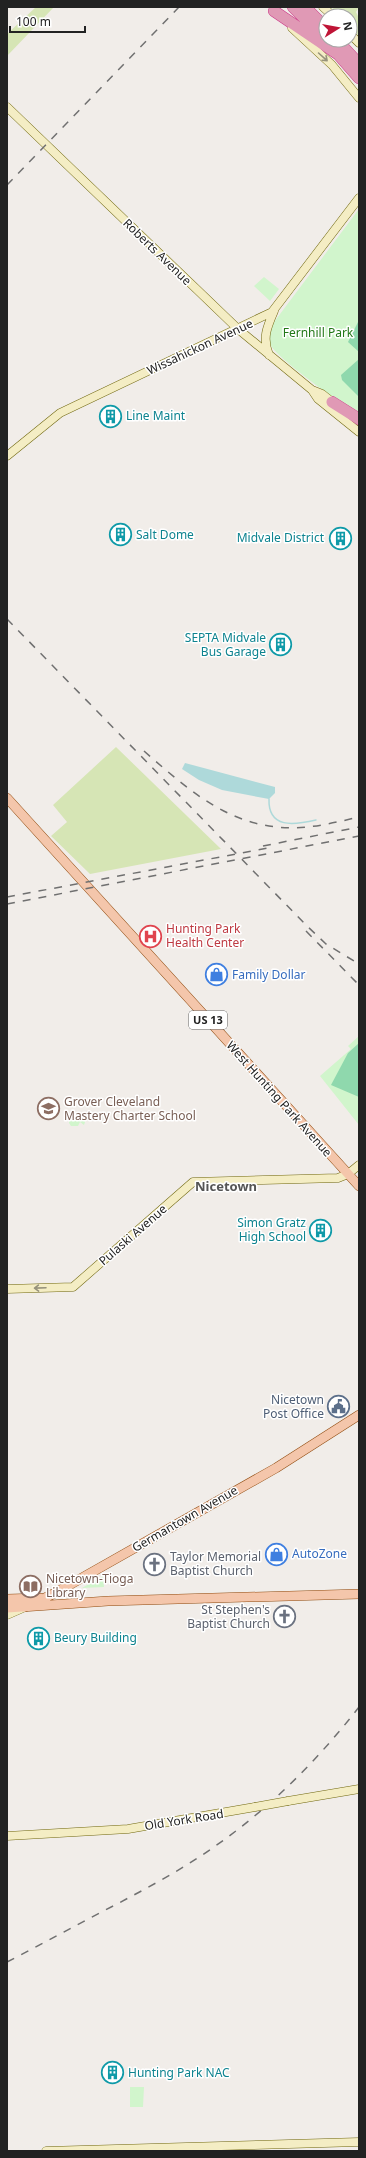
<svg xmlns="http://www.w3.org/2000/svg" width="366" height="2158" font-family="'Noto Sans',sans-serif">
<rect width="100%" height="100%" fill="#f1ede9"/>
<path fill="#d6e5b5" d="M36 7H54L7 56V34Z
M331 7H359L356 12 359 18V36L350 26V16H341Z
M116 747 221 849 90 874 51 836 67 822 53 805Z"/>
<path fill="#d1f5cc" d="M359 209V415C342 404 277 359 270 344 267 339 270 332 271 326Z
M264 277 279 289 270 301 254 286Z
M359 1036V1125L320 1076 351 1049 348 1046Z
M81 1115 86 1119 84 1125 80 1122 78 1126H71L69 1123V1117L76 1118Z
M103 1576 104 1587 82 1588Z
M130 2087H144L143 2107H130Z"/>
<path fill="#8fd8ad" d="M359 320V352L348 342Z
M359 359V397L342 380 341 375Z
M359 1043V1097L331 1085 348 1053Z"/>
<path fill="#aed9da" d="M185 763 275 787V793L269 799 222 790 199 780 182 769Z"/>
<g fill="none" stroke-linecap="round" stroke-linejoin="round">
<path stroke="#aed9da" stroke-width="1.5" d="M269 799C268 829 294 825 316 820"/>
<defs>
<path id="secondary" d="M323 7 333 16
M292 28 332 65 359 98
M350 34 359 43
M7 107 238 329 312 390 322 394 336 405
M269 355C262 338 267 327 274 311
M312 390 318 399 359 432
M7 456 60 413 272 312 359 198
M7 1289 73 1287 193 1182 338 1178 348 1174 359 1165
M7 1615 23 1608
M288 1801 359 1789
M7 1836 128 1829 255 1807
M46 2151 359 2142"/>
<path id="primary" d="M7 798 359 1186
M7 1599 40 1598
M26 1607 57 1592 276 1468 359 1415
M7 1608 108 1601 359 1594"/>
<path id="highway" d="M293 7 324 38
M305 7 326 28
M274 11 342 57
M337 40 359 64
M337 53 359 78
M332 402 359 419"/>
</defs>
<use href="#secondary" stroke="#716810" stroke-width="9"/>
<use href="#primary" stroke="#904b0f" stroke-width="10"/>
<use href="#highway" stroke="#cb3a89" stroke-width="12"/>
<use href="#secondary" stroke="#f4edc4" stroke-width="8"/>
<use href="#primary" stroke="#f4c6ab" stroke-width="9"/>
<use href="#highway" stroke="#e099b5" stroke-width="11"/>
<path stroke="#707070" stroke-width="1.5" stroke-dasharray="8 8" stroke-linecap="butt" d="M7 185 179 7
M7 619 307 926 326 944 359 964
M144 751C193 794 237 834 308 827 325 825 342 821 359 817
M263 846 359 827
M7 897 268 848
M7 904 359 836
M306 931 359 985
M7 1962C44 1943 80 1923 117 1904 149 1887 181 1870 211 1849 268 1810 317 1761 359 1707"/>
<defs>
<path id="secondary-bridge" d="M255 1807 288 1801"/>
</defs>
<use href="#secondary-bridge" stroke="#716810" stroke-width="9" stroke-linecap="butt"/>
<use href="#secondary-bridge" stroke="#f4edc4" stroke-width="8"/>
</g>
<defs><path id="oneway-shaft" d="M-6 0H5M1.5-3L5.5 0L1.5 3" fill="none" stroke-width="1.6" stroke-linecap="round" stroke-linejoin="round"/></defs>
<g stroke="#96927b">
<use href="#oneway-shaft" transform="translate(323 57) rotate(42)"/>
<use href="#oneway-shaft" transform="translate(40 1288) rotate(178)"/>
</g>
<defs>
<symbol id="building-ring" viewBox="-11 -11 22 22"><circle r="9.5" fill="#fff" stroke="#0f9aa8" stroke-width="1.5"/><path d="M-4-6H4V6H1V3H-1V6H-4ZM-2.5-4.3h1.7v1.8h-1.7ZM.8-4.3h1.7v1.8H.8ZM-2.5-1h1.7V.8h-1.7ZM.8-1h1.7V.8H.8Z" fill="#0f9aa8"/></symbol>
<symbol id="hospital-ring" viewBox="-11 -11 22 22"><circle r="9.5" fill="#fff" stroke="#e0444e" stroke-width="1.5"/><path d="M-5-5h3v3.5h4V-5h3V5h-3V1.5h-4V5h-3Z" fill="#e0444e"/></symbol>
<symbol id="shop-ring" viewBox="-11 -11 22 22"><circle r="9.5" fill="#fff" stroke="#3f7fe0" stroke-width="1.5"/><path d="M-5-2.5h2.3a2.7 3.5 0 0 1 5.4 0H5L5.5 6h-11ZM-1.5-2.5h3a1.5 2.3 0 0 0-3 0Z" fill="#3f7fe0"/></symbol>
<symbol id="school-ring" viewBox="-11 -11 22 22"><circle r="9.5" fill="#fff" stroke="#8d6e63" stroke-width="1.5"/><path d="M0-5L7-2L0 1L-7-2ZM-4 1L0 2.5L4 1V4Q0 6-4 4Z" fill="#8d6e63"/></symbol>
<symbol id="civic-ring" viewBox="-11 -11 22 22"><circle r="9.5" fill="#fff" stroke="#5c6f8a" stroke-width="1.5"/><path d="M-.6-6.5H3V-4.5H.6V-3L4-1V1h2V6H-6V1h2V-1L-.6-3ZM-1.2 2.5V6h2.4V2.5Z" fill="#5c6f8a"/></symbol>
<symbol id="church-ring" viewBox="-11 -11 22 22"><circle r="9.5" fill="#fff" stroke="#6b7280" stroke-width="1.5"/><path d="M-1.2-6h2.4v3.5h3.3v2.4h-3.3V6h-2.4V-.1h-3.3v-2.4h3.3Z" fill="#6b7280"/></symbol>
<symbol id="library-ring" viewBox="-11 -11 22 22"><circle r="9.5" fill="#fff" stroke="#8d6e63" stroke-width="1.5"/><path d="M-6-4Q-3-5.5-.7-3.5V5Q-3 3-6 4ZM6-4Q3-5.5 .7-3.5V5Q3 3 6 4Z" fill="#8d6e63"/></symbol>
</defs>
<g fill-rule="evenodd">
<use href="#building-ring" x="98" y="404" width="25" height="25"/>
<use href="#building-ring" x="108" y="522" width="25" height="25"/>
<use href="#building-ring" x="328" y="526" width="25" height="25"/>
<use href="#building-ring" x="268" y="632" width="25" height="25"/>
<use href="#hospital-ring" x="138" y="924" width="25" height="25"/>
<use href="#shop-ring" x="204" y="962" width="25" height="25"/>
<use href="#school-ring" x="36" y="1096" width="25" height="25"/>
<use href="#building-ring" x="308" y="1218" width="25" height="25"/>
<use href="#civic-ring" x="326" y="1394" width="25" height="25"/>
<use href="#shop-ring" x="264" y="1542" width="25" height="25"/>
<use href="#church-ring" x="142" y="1552" width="25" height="25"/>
<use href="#library-ring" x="18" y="1574" width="25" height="25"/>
<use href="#church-ring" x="272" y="1604" width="25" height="25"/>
<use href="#building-ring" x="26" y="1626" width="25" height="25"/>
<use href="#building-ring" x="100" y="2060" width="25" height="25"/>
</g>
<g text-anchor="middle" stroke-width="3" stroke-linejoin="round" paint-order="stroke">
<rect fill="#fff" stroke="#646464" stroke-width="1" x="189" y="1011" width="38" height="18" rx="3"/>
<g font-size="11" font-weight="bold" fill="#222">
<text x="208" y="1024">US 13</text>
</g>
<g font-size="12" fill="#222" stroke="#fff">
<text transform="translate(157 252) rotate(44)" y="4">Roberts Avenue</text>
<text transform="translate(200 347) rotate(-25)" y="4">Wissahickon Avenue</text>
<text transform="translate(279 1099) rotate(48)" y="4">West Hunting Park Avenue</text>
<text transform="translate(133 1235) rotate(-41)" y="4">Pulaski Avenue</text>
<text transform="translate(185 1519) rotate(-30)" y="4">Germantown Avenue</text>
<text transform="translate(184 1820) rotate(-9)" y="4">Old York Road</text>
</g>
<g font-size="12" fill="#227817" stroke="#fff">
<text x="318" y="337">Fernhill Park</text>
</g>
<g font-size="12" fill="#0d838f" stroke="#fff" text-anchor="start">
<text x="126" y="420">Line Maint</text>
<text x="136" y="539">Salt Dome</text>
<text x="324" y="542" text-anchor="end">Midvale District</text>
<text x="266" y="642" text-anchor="end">SEPTA Midvale<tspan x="266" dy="14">Bus Garage</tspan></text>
<text x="306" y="1227" text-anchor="end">Simon Gratz<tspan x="306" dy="14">High School</tspan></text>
<text x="54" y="1642">Beury Building</text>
<text x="128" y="2077">Hunting Park NAC</text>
</g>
<g font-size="12" fill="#be3a42" stroke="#fff" text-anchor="start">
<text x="166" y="933">Hunting Park<tspan x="166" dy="14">Health Center</tspan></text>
</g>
<g font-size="12" fill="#366cbe" stroke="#fff" text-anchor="start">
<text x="232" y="979">Family Dollar</text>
<text x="292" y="1558">AutoZone</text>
</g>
<g font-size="12" fill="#785e54" stroke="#fff" text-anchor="start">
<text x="64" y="1106">Grover Cleveland<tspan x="64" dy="14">Mastery Charter School</tspan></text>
<text x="46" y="1583">Nicetown-Tioga<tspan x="46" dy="14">Library</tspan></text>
</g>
<g font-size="12" fill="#4e5e75" stroke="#fff" text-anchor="end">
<text x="324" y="1404">Nicetown<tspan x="324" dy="14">Post Office</tspan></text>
</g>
<g font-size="12" fill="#5b616d" stroke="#fff" text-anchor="start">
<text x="170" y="1561">Taylor Memorial<tspan x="170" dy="14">Baptist Church</tspan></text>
<text x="270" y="1614" text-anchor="end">St Stephen's<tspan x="270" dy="14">Baptist Church</tspan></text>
</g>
<g font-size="13" font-weight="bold" fill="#555" stroke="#fff">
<text x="226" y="1191">Nicetown</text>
</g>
</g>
<rect width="366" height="2158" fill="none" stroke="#222222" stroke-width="16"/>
<g transform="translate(338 28) rotate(79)"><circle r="19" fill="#ffffff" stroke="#a7a7a7"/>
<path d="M0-3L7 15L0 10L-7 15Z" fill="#bf1436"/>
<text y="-6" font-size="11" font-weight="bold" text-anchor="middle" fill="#222222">N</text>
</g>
<path d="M10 26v6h75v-6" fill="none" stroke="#222222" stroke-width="2"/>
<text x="16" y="26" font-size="12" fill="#222222" stroke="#ffffff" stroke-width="3" paint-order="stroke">100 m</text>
</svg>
